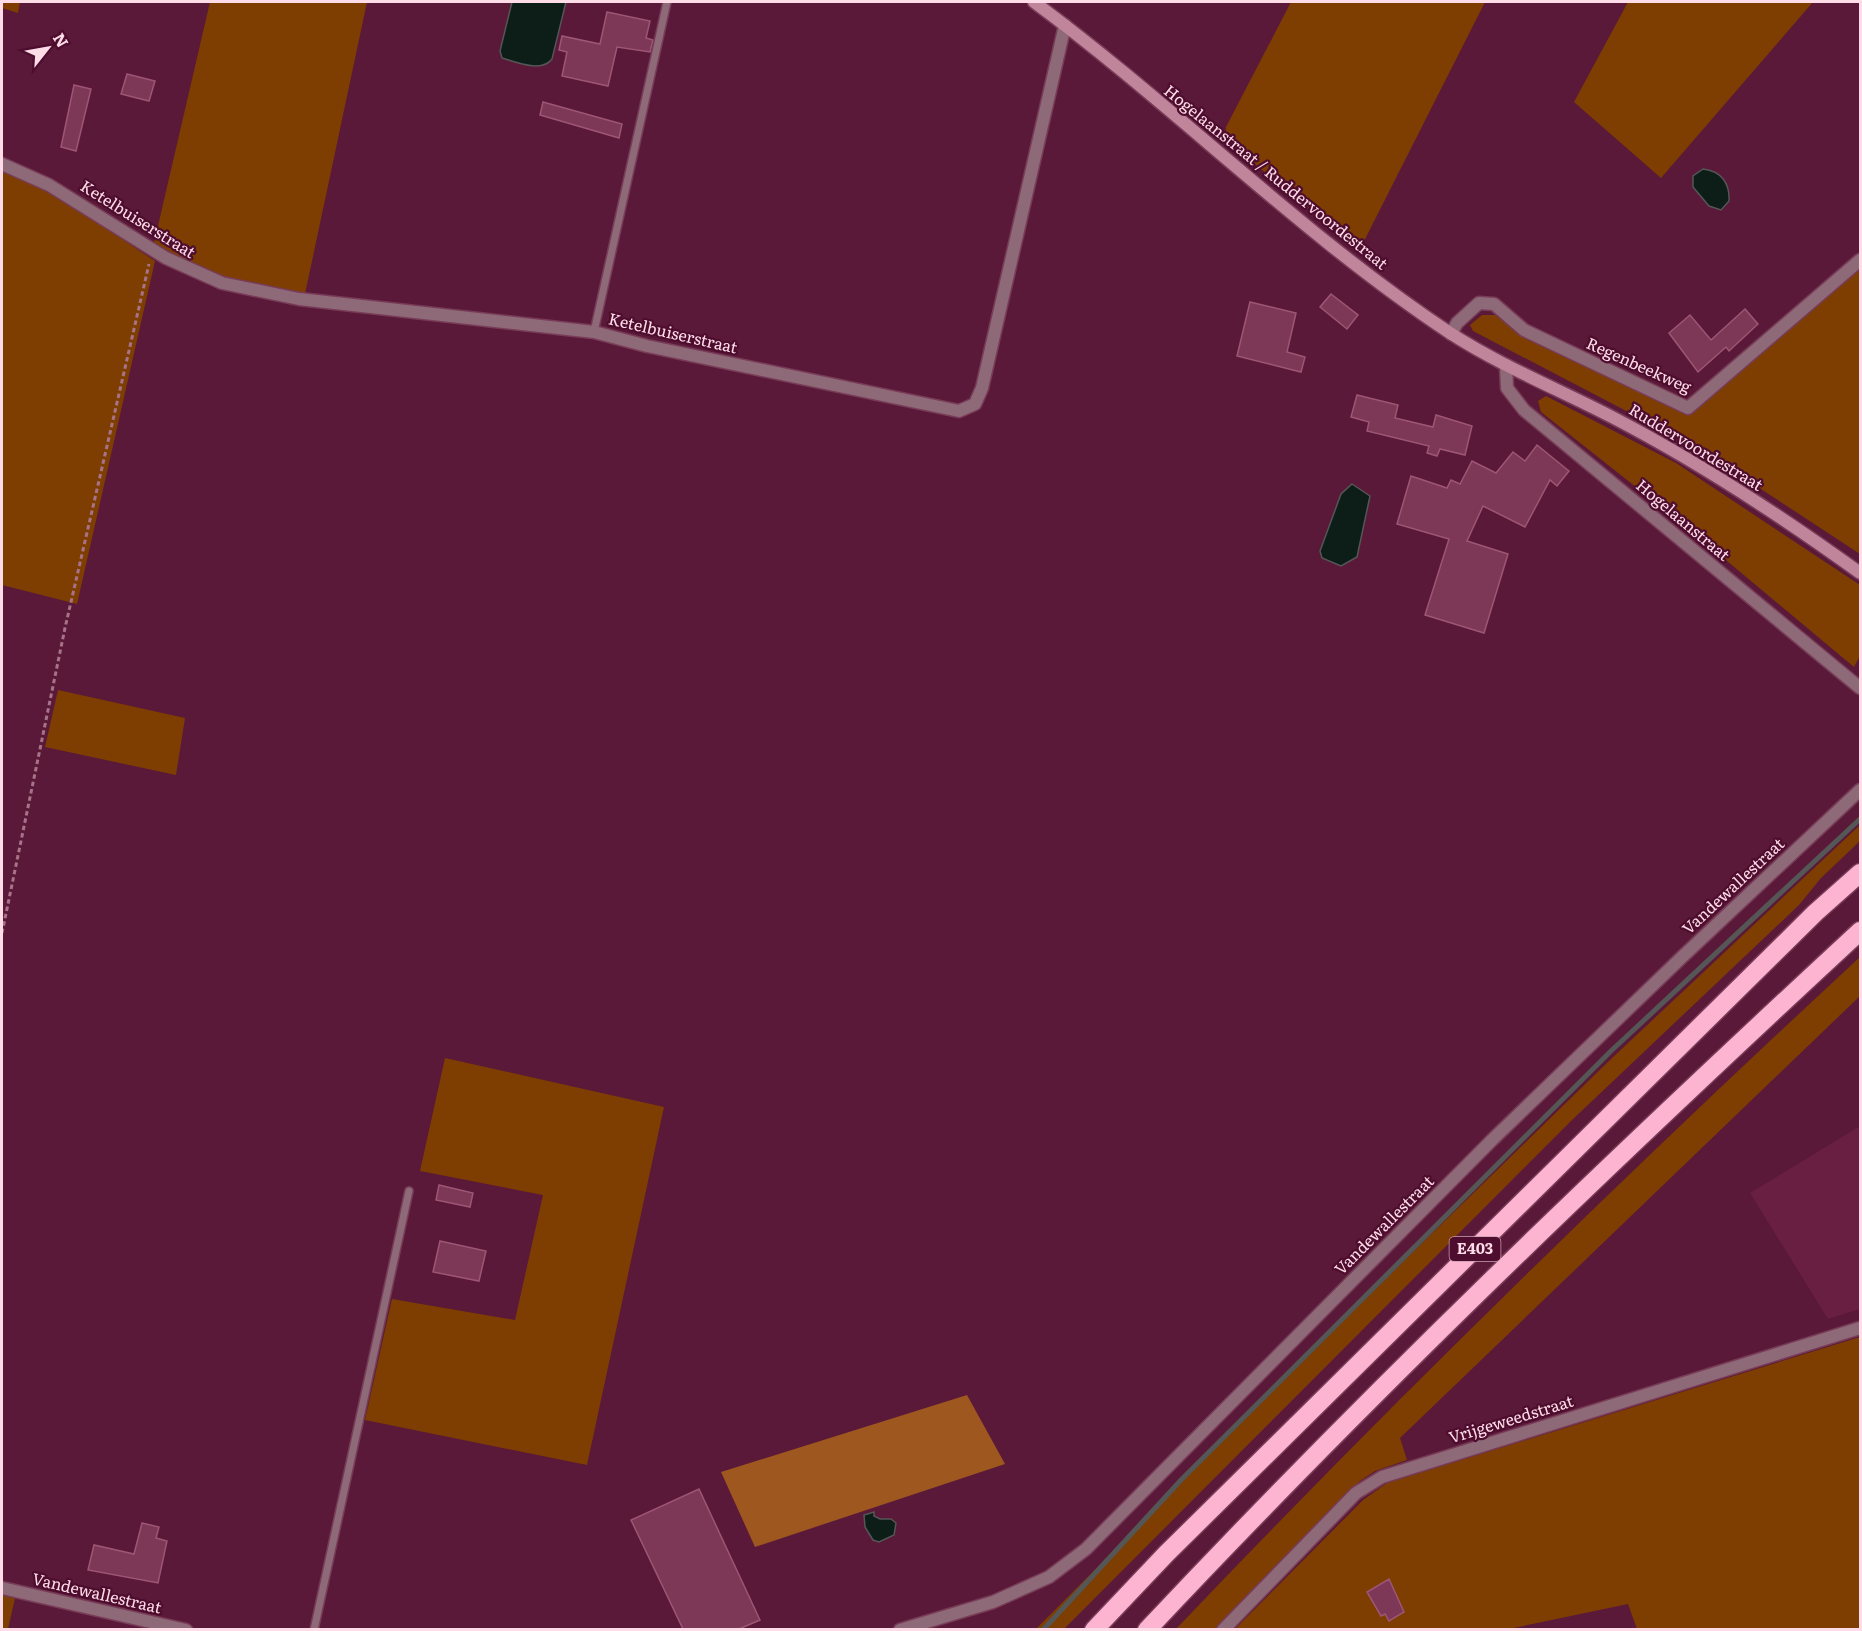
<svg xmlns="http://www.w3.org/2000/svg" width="1862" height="1631" font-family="Literata,serif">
<rect width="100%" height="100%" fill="#5a1938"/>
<path fill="#681f42" d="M1860 1126V1309L1828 1319 1750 1193Z"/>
<path fill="#7e3e01" d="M2 2H20L18 13 2 8Z
M210 2H367L305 294 215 277 184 263 154 243Z
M1291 2H1485L1360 249 1236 149 1226 137V127Z
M1628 2H1813L1661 178 1574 102Z
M2 170C57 191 106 229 155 261L77 604 2 585Z
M1860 269V554L1703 451 1473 331 1470 325 1482 315H1495L1513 328 1693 413Z
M1546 396 1676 463 1860 585V656L1854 667 1684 525 1541 412 1538 401Z
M58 690 185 718 176 775 45 747Z
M1860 825V841L1821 878 1799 905 1571 1121 1064 1629H1036L1339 1324 1610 1060Z
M1860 957V996L1400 1438 1407 1460 1375 1471 1360 1481 1216 1629 1175 1630C1396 1398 1626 1174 1860 957Z
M445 1058 664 1107 587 1465 365 1420 392 1299 515 1320 543 1195 420 1171Z
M1860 1337V1629H1637L1628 1604 1509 1629 1234 1630 1363 1500 1387 1483Z
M2 1595 15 1598 8 1629H2Z"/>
<path fill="#9d571f" d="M967 1395 1005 1464 755 1547 721 1472Z"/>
<path fill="#0d1d18" stroke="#555656" stroke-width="1.5" d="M512 2H566L552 59C542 73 516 62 502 58L500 51Z
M1703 169C1721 171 1730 183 1729 201L1721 210 1709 206 1693 187V176Z
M1352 484 1370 496 1357 557 1341 566 1322 558 1320 551 1341 494Z
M874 1512V1516L880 1519H891L896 1523 894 1535 879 1542 873 1540 865 1527 864 1515Z"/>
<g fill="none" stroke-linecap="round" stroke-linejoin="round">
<path stroke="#555656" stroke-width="5" d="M1043 1630 1181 1480 1611 1051 1860 819"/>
</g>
<path fill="#7c3856" stroke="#9e5674" stroke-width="1.5" d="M607 12 650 21 646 38 653 40 650 52 617 47 608 86 562 76 567 52 559 50 562 36 600 44Z
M127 74 155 81 149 101 121 94Z
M74 85 91 89 76 151 61 147Z
M543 102 622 124 619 138 540 115Z
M1331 294 1358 315 1347 329 1320 307Z
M1250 302 1296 313 1287 352 1305 357 1301 372 1237 356Z
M1745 309 1758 324 1729 351 1726 347 1698 372 1669 333 1690 315 1711 340Z
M1357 395 1398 405 1395 418 1433 427 1436 415 1472 426 1465 455 1440 449 1437 456 1427 453 1429 446 1367 431 1369 422 1351 417Z
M1537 445 1569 471 1557 486 1550 480 1525 527 1483 506 1467 541 1508 554 1484 633 1425 615 1449 539 1397 524 1411 476 1447 488 1451 480 1460 484 1472 461 1496 473 1513 452 1525 461Z
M439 1185 473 1193 470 1207 436 1200Z
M440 1241 486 1251 479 1281 433 1272Z
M699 1489 760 1620 739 1629H683L631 1520Z
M142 1523 159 1527 156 1538 167 1541 158 1583 88 1570 94 1545 134 1554Z
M1389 1579 1404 1612 1389 1621 1385 1614 1381 1616 1367 1592Z"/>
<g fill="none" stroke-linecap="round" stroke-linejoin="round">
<defs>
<path id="lane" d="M594 332 667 2
M314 1630 409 1191"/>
<path id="street" d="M2 164 49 185 166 258 222 283 299 299 594 332 647 346 959 411 975 404 982 388 1065 25
M1451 334 1457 323 1479 303 1494 304 1524 330 1688 408 1860 260
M1506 365 1507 388 1524 410 1860 688
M2 1588 186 1630
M900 1630 993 1602 1049 1577 1086 1549 1492 1140 1681 958 1860 790
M1223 1630 1356 1493 1382 1477 1860 1328"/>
<path id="secondary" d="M1034 2C1176 107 1302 235 1450 333 1501 366 1558 389 1612 417 1699 462 1781 516 1860 573"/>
<path id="highway" d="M1094 1630 1166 1554 1815 913 1860 873
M1147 1630C1375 1387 1616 1157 1860 931"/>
</defs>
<use href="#lane" stroke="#783c58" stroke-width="10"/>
<use href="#street" stroke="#783c58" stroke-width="15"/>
<use href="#secondary" stroke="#783c58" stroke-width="15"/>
<use href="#highway" stroke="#783c58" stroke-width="21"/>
<path stroke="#a67389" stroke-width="3" stroke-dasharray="4.5 3" stroke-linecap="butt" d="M2 933 65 628 149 264"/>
<use href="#lane" stroke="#8e6977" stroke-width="7"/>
<use href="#street" stroke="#8e6977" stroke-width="12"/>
<use href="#secondary" stroke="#c0859b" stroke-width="12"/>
<use href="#highway" stroke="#fdb4d0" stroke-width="18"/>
</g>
<g text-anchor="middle" stroke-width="4.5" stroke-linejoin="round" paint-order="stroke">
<rect fill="#4e0d2e" stroke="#c99eb0" stroke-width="1.5" x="1449.5" y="1237" width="51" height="24" rx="4.5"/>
<g font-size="15" font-weight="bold" fill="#fedce8">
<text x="1475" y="1254">E403</text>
</g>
<g font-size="16" fill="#fedce8" stroke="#4e0d2e">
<text transform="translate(1276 177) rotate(39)" y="6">Hogelaanstraat / Ruddervoordestraat</text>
<text transform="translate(138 219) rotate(32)" y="6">Ketelbuiserstraat</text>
<text transform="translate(673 333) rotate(13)" y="6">Ketelbuiserstraat</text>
<text transform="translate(1639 365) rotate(24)" y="6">Regenbeekweg</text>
<text transform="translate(1696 447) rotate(31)" y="6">Ruddervoordestraat</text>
<text transform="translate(1683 520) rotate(40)" y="6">Hogelaanstraat</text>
<text transform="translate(1733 886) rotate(-43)" y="6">Vandewallestraat</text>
<text transform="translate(1384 1225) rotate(-45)" y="6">Vandewallestraat</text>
<text transform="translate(1511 1419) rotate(-17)" y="6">Vrijgeweedstraat</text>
<text transform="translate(97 1593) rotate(13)" y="6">Vandewallestraat</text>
</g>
</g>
<rect width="1862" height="1631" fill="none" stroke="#fedce8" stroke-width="6"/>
<g transform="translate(48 48) rotate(59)" stroke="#4e0d2e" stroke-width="4.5" paint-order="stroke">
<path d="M0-4.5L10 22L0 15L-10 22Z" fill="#fedce8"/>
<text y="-9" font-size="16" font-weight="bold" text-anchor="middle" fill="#fedce8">N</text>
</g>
</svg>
